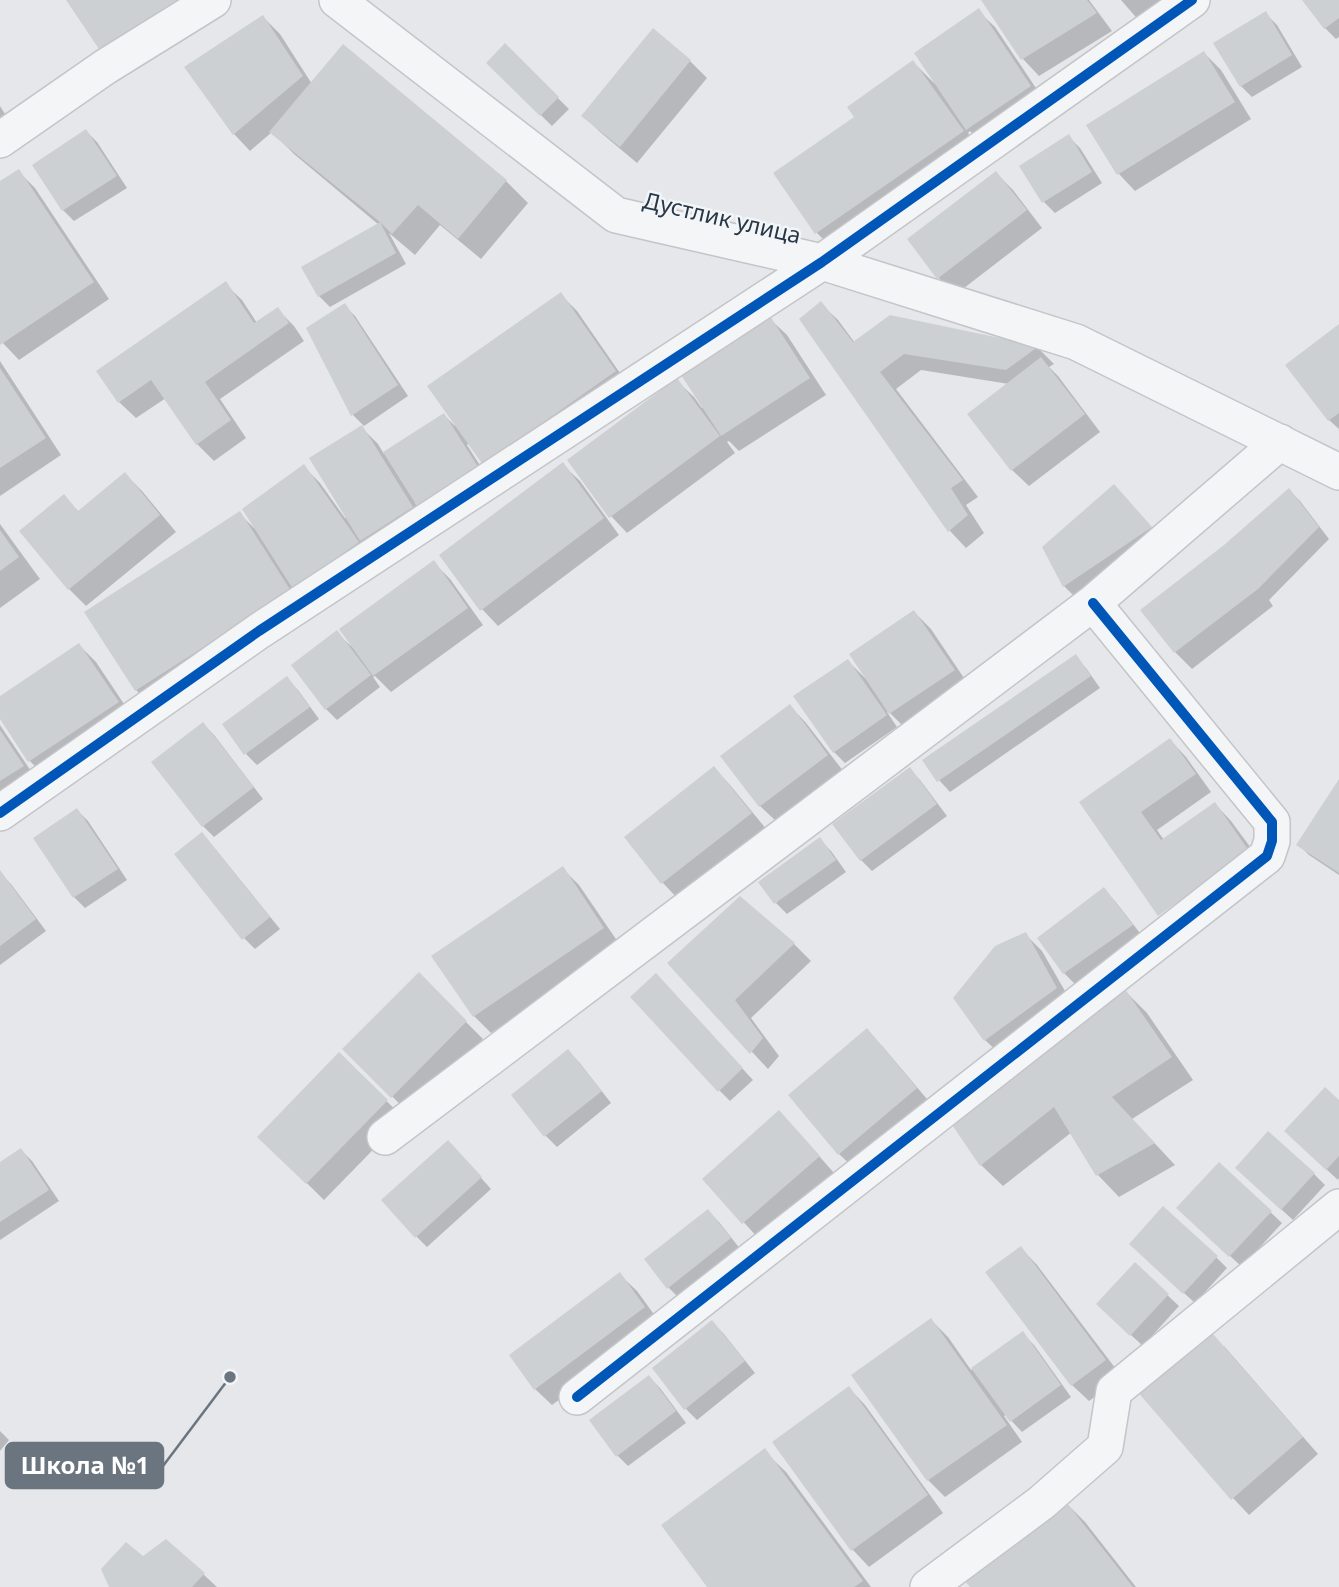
<svg xmlns="http://www.w3.org/2000/svg" width="1339" height="1587" font-family="'Noto Sans',sans-serif">
<rect width="100%" height="100%" fill="#e5e7ea"/>
<path fill="#0003" d="M983 0H1089L1112 31 1039 76 1023 59Z
M1121 0H1176L1141 23Z
M1304 0H1339V37L1336 39 1325 28Z
M978 11 995 27 1046 103 984 145 970 131 968 133 979 148 833 249 817 233 857 117 913 62 934 83 935 82Z
M1266 14 1277 25 1302 67 1252 97 1241 86Z
M263 17 280 34 312 84 343 46 506 181 528 203 481 259 440 225 415 255 389 233 406 264 330 307 319 296 379 225 294 154 272 132 250 151 234 134Z
M653 31 690 61 707 78 637 163 600 132 584 116Z
M505 46 569 109 552 126 488 63Z
M1204 53 1221 70 1251 119 1135 191 1119 174 1089 125Z
M0 106 20 138 0 151Z
M86 131 97 142 127 188 74 221 63 210 34 165Z
M1069 137 1080 148 1102 183 1055 213 1044 202 1021 167Z
M18 171 35 188 109 299 19 360 0 340V184Z
M996 173 1013 190 1042 228 955 295 939 278 910 240Z
M225 284 242 300 257 323 277 309 294 326 304 341 220 399 246 438 214 461 197 444 166 398 136 418 119 402Z
M561 295 577 311 631 389 501 480 469 443 467 445 488 478 430 516 416 502 415 503 429 525 158 712 136 690 87 613 240 514 254 528 303 466 320 483 345 518 347 516 362 428 378 444 384 454 444 415 455 426Z
M821 304 838 320 855 343 1038 348 1054 364 1049 367 1058 376 1100 432 1029 486 1012 470 1009 384 921 370 896 389 978 497 966 505 984 533 966 548 950 531 801 319Z
M344 305 355 316 408 396 364 426 353 415 308 329Z
M770 319 787 335 826 395 739 451 729 441 727 442 735 453 627 533 611 516 677 381 694 397 702 408Z
M1339 326V429L1329 420Z
M0 361 61 455 0 496Z
M563 465 580 481 619 535 498 626 482 609Z
M125 474 142 491 176 532 86 606 69 589 22 531 64 496 79 512Z
M1289 490 1300 501 1329 539 1269 600 1273 606 1192 669 1175 652 1226 546Z
M1125 497 1161 539 1075 597 1064 586Z
M0 524 40 579 0 608Z
M434 563 450 579 483 625 391 692 375 676 373 677 380 687 337 720 326 709 337 633 351 646Z
M914 612 931 629 970 687 907 730 888 711 887 712 897 727 845 763 834 752 848 661 865 678Z
M79 645 96 662 134 719 46 778 30 761 0 716V698Z
M1075 657 1086 668 1100 688 950 792 939 780Z
M287 679 298 690 319 719 257 765 246 754Z
M790 706 806 723 844 772 777 822 760 806Z
M203 724 214 735 263 799 214 837 203 826Z
M0 725 39 783 0 809Z
M1170 740 1186 757 1211 792 1157 830 1164 840 1215 804 1231 821 1251 848 1160 913V915L1081 803Z
M714 768 730 785 767 830 679 900 663 883 626 837Z
M909 769 920 780 947 816 872 871 861 860 835 825Z
M1339 782V875L1309 855 1298 844Z
M77 810 88 821 127 880 85 908 74 897Z
M820 840 831 851 846 872 787 914 776 903Z
M212 845 280 929 255 949 244 938Z
M563 869 579 885 620 945 491 1033 474 1016Z
M0 873 11 884 46 931 0 965Z
M1104 890 1115 901 1143 937 1075 984 1064 973Z
M740 898 794 944 811 961 751 1018 779 1056 768 1069 669 963Z
M1025 934 1042 951 1073 1005 1002 1056 985 1040Z
M419 975 483 1039 409 1113 344 1049Z
M667 987 753 1080 730 1101 719 1090Z
M1125 991 1147 1013 1193 1080 1132 1119 1175 1165 1119 1197 1098 1175 1072 1132 1003 1186 981 1165Z
M867 1031 883 1047 932 1105 856 1170 839 1154Z
M568 1052 579 1062 611 1103 557 1147 546 1136 514 1095Z
M339 1055 404 1118 324 1200 260 1137Z
M1339 1103V1178L1338 1180 1297 1142Z
M795 1129 835 1174 760 1240 704 1179Z
M21 1150 32 1161 59 1201 0 1240V1164Z
M459 1153 491 1189 427 1247 416 1236Z
M1219 1164 1282 1223 1242 1267 1190 1219Z
M1314 1174 1325 1185 1293 1220 1248 1179Z
M708 1211 719 1222 741 1250 679 1298 668 1287Z
M1021 1248 1037 1265 1122 1377 1089 1401 1072 1385Z
M1142 1255 1216 1257 1227 1268 1195 1303Z
M1135 1265 1179 1306 1143 1346 1109 1315Z
M620 1275 637 1291 661 1324 552 1405 535 1389Z
M931 1320 948 1337 971 1370 1023 1334 1034 1345 1071 1397 1022 1432 1006 1415 1004 1416 1022 1442 945 1497 928 1480Z
M712 1322 723 1333 755 1373 697 1420 686 1409 654 1369Z
M1224 1346 1318 1454 1249 1515 1233 1498Z
M649 1377 660 1388 686 1423 628 1466 617 1455Z
M849 1388 865 1405 943 1513 869 1567 853 1550 775 1442Z
M0 1431 9 1440 0 1451Z
M764 1451 786 1472 871 1587H709Z
M1063 1500 1085 1522 1136 1587H972Z
M143 1558 203 1574 217 1587H111Z"/>
<path fill="#cdd0d3" d="M66 0H184L103 55Z
M981 0H1087L1097 13 1021 60Z
M1302 0H1339V18L1324 29Z
M979 8 1031 86 966 130 914 53Z
M1266 11 1292 55 1240 87 1213 43Z
M263 15 303 76 233 135 184 67Z
M653 28 691 60 620 147 581 116Z
M505 43 559 97 540 116 486 63Z
M343 44 507 180 458 239 418 205 392 234 380 222 396 253 318 297 301 267 380 222 269 132Z
M1204 51 1235 102 1117 175 1086 125Z
M913 60 964 131 815 234 773 173 854 117 847 107Z
M86 129 117 176 62 211 32 165Z
M1069 134 1092 172 1042 203 1019 166Z
M19 169 94 282 0 345V181Z
M996 171 1027 210 937 279 907 239Z
M226 281 254 323 278 307 289 323 205 382 231 420 196 445 151 380 118 403 96 371Z
M561 292 616 371 483 465 427 386Z
M821 301 853 342 890 315 1039 346 1006 370 904 354 880 372 963 480 951 488 968 515 948 532 799 319Z
M345 303 398 385 351 416 306 328Z
M770 316 810 378 721 436 681 375Z
M1339 324V413L1328 421 1285 365Z
M1041 357 1085 414 1011 471 967 414Z
M0 368 46 438 0 468Z
M677 378 720 436 609 518 567 460Z
M444 413 478 467 417 506 383 452Z
M362 425 413 507 360 541 309 458Z
M563 462 604 518 480 611 439 555Z
M304 464 359 542 293 589 242 509Z
M125 472 160 515 68 590 19 531 64 494 78 511Z
M1114 484 1152 527 1063 587 1042 547Z
M1289 488 1319 527 1258 589 1174 653 1140 610 1224 545Z
M240 511 291 591 135 691 84 612Z
M0 530 19 557 0 571Z
M434 560 468 608 373 676 339 629Z
M914 610 955 670 889 714 849 654Z
M337 630 371 675 325 710 291 665Z
M79 643 119 702 28 762 0 719V696Z
M1076 654 1091 676 937 782 922 760Z
M848 659 887 715 833 753 793 696Z
M287 676 310 707 244 755 222 724Z
M790 704 828 755 759 807 720 756Z
M203 722 254 787 202 827 151 762Z
M0 730 24 766 0 781Z
M1170 738 1196 774 1141 812 1161 840 1215 802 1249 851 1158 916 1079 802Z
M714 766 752 813 661 884 624 837Z
M910 767 937 804 860 861 832 824Z
M1339 779V873L1296 845Z
M77 808 118 869 73 898 33 838Z
M202 832 270 917 242 940 174 854Z
M820 837 836 860 774 904 758 882Z
M563 866 604 928 473 1017 431 956Z
M0 870 36 919 0 946Z
M1104 887 1133 925 1063 974 1037 938Z
M740 896 795 943 735 1000 763 1038 750 1054 667 963Z
M1026 932 1057 988 984 1041 953 998 995 946Z
M419 972 467 1021 391 1098 342 1049Z
M656 973 743 1068 718 1092 630 997Z
M1125 989 1172 1057 1112 1097 1155 1143 1096 1176 1054 1107 980 1166 944 1113Z
M867 1028 917 1088 838 1155 788 1095Z
M568 1049 602 1091 544 1137 511 1095Z
M339 1052 388 1100 306 1184 257 1137Z
M1325 1087 1339 1100V1156L1326 1170 1284 1131Z
M779 1110 820 1156 742 1224 702 1179Z
M1268 1131 1315 1173 1281 1210 1235 1168Z
M448 1140 482 1177 415 1238 381 1200Z
M21 1148 49 1190 0 1222V1162Z
M1219 1162 1272 1211 1229 1257 1176 1208Z
M1163 1206 1218 1256 1183 1294 1129 1244Z
M708 1209 731 1238 667 1289 644 1259Z
M1021 1246 1106 1360 1071 1386 985 1272Z
M1135 1262 1169 1294 1130 1336 1096 1304Z
M620 1272 645 1307 534 1390 509 1355Z
M931 1318 1007 1425 927 1481 851 1375Z
M712 1320 745 1361 684 1410 652 1368Z
M1207 1327 1303 1437 1231 1500 1136 1390Z
M1023 1331 1061 1385 1010 1422 971 1368Z
M649 1375 676 1411 616 1457 589 1420Z
M849 1386 928 1495 851 1551 772 1442Z
M765 1448 863 1581 854 1587H707L661 1525Z
M1063 1498 1133 1587H970L962 1578Z
M166 1539 205 1573 192 1587H109L101 1569 126 1542 143 1556Z"/>
<g fill="none" stroke-linecap="round" stroke-linejoin="round">
<defs>
<path id="minor" d="M337 0 616 215 822 262 1076 342 1339 472
M0 140 105 67 213 0
M0 813 259 631 822 262 1192 0
M385 1137 1093 603 1280 442
M577 1397 1267 856 1272 841V822L1093 603
M928 1587 1041 1503 1105 1447 1114 1391 1339 1207"/>
</defs>
<use href="#minor" stroke="#c3c5c8" stroke-width="38"/>
<use href="#minor" stroke="#f4f5f6" stroke-width="35"/>
<defs>
<path id="cycleway" d="M0 813 259 631 822 262 1192 0
M577 1397 1267 856 1272 841V822L1093 603"/>
</defs>
<use href="#cycleway" stroke="#f3f6f9" stroke-width="15"/>
<use href="#cycleway" stroke="#0057b8" stroke-width="10"/>
</g>
<g text-anchor="middle" stroke-width="5" stroke-linejoin="round" paint-order="stroke">
<g font-size="23" fill="#2a3745" stroke="#f3f6f9">
<text transform="translate(722 218) rotate(13)" y="8">Дустлик улица</text>
</g>
</g>
<path fill="none" stroke="#6b757f" stroke-width="2.5" d="M230 1377L163 1466"/>
<circle fill="#6b757f" stroke="#f3f6f9" stroke-width="2.5" cx="230" cy="1377" r="7"/>
<rect fill="#6b757f" stroke="#6b757f" stroke-width="2.5" x="6" y="1443" width="157" height="45" rx="7"/>
<g font-size="24" text-anchor="middle" font-weight="bold" fill="#fff">
<text x="85" y="1474">Школа №1</text>
</g>
</svg>
